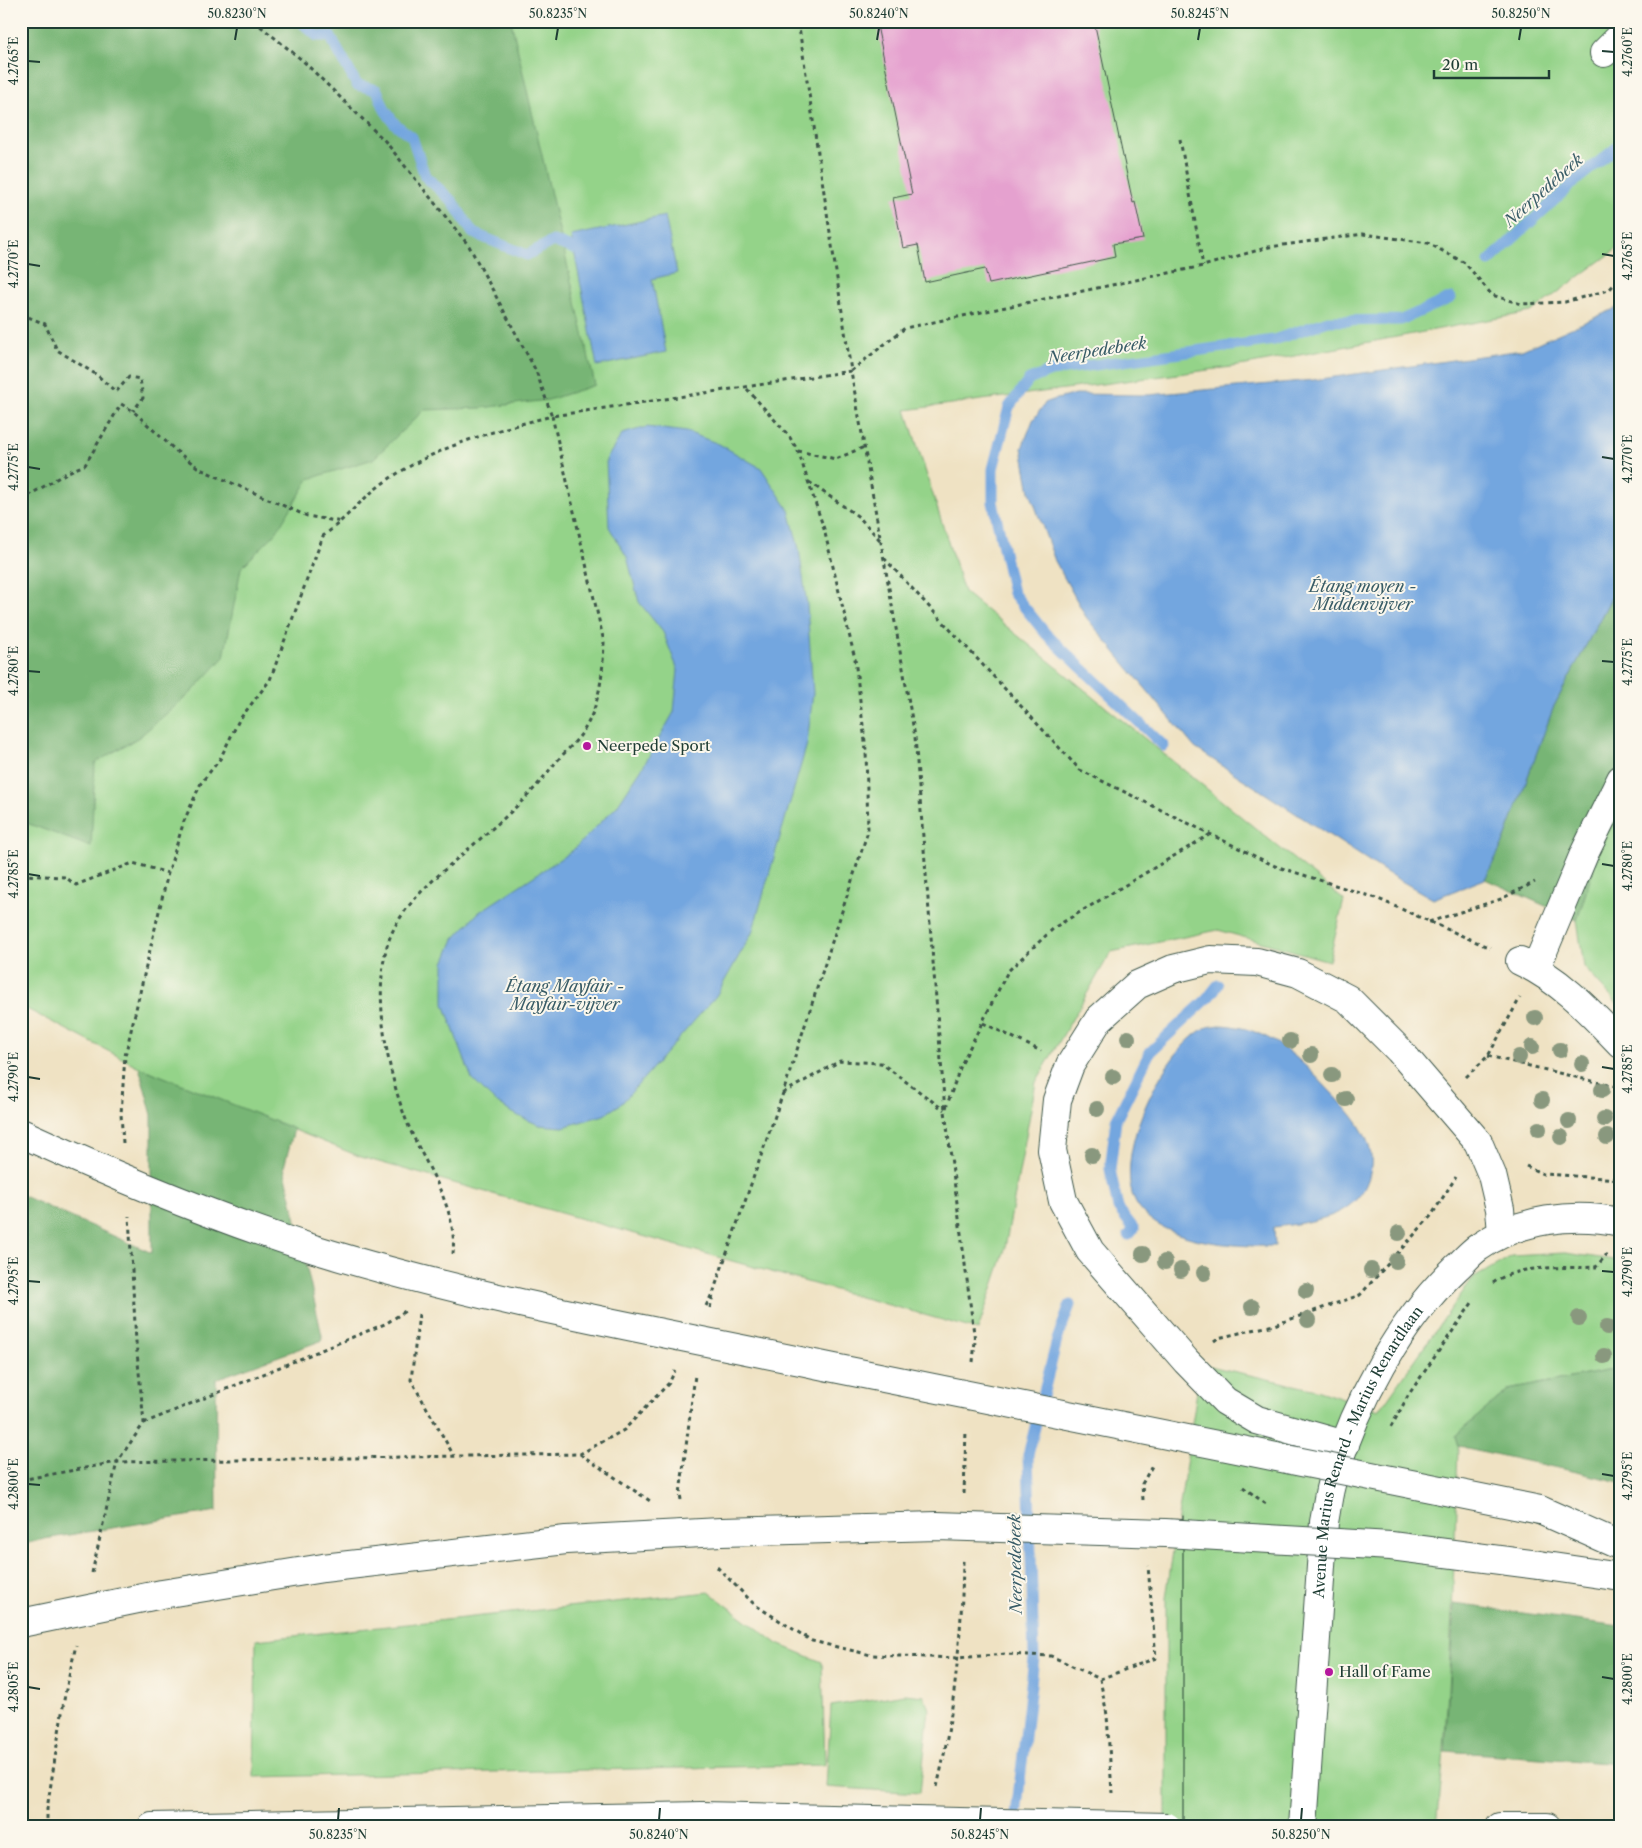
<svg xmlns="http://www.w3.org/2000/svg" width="1642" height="1848" font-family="'Libre Caslon Text',serif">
<rect width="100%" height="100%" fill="#fbf7ec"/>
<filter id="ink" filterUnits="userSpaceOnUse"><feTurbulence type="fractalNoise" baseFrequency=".02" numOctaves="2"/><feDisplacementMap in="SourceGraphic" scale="10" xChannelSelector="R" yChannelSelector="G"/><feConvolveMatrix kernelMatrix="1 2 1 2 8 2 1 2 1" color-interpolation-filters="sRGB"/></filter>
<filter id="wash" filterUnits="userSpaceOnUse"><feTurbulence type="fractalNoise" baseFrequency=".0096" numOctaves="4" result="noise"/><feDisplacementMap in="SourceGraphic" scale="20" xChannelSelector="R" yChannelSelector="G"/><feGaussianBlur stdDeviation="1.12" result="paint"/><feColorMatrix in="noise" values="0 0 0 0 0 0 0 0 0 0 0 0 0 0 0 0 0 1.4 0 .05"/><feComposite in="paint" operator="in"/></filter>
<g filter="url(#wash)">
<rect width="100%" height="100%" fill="#efe2c3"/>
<path fill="#94d389" stroke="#5a885e" d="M21 21H1621V246L1531 312 1246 365 906 410 964 592 1344 900 1329 961 1218 930 1111 952 1036 1082 1004 1253 978 1330 361 1157 139 1067 21 1006Z
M1621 806V1008L1584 967 1577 920 1601 845Z
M1565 1253 1621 1261V1373L1612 1370 1508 1390 1455 1436 1458 1446C1454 1573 1450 1700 1437 1827H1166V1598L1201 1364 1316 1390 1379 1411 1472 1279 1512 1256Z
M709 1592 778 1644 822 1662 825 1765 254 1777 256 1640Z
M905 1694 924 1696 929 1708 920 1793 826 1787 831 1706Z"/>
<path fill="#77b575" stroke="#4b7954" d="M21 21H511L595 385 548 400 481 408 424 410 373 459 309 479 276 533 241 568 224 657 192 692 139 737 95 763 91 847 21 821Z
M1621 579V806L1601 845 1577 920 1485 879 1504 841 1554 706Z
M139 1067 294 1129 284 1167 323 1340 216 1379 217 1511 44 1539 21 1545V1195L152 1253V1115Z
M1612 1370 1621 1373V1482L1458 1446 1455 1436 1508 1390Z
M1454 1604 1621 1626V1764L1445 1751Z"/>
<path fill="#73a6df" stroke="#49728a" d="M665 216 677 273 652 279 666 352 597 366 571 236Z
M1621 306V579L1554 706 1504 841 1485 879 1433 899 1389 874 1195 748 1086 617 1055 561 1030 492 1022 448 1033 420 1046 402 1076 394 1148 395 1314 380 1522 350Z
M647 427 687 432 719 444 761 468 789 510 799 549 807 605 813 693 807 744 752 933 716 996 622 1103 604 1115 563 1127 539 1125 512 1113 493 1100 472 1079 456 1037 444 1004V963L454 939 478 913 572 851 617 806 644 765 674 712 678 670 663 632 639 602 627 557 609 527 606 460 622 434Z
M1220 1025C1268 1027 1297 1056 1328 1089 1353 1115 1384 1146 1366 1185 1360 1199 1345 1211 1330 1216 1312 1222 1292 1225 1274 1227L1275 1246C1236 1247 1165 1243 1139 1208 1107 1165 1162 1050 1205 1028 1209 1026 1215 1026 1220 1025Z"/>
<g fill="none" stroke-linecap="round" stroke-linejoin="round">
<path stroke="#73a6df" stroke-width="11" d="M300 21 317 36H330L357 85 377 90 385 110 395 124 412 137 425 176 452 201 473 233 527 255 553 241 574 249
M1489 261 1574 182 1621 144
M1164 746 1046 634 1013 593 993 502V469L1009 407 1029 380 1051 371 1274 340 1328 321 1401 320 1451 298
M1129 1235 1134 1229 1118 1208 1110 1169 1116 1120 1150 1052 1207 999 1218 985
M1015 1824 1034 1658 1028 1455 1057 1340 1070 1305"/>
</g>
<g id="blocks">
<path fill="#e5a1cf" d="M876 21H1094L1133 203 1135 202 1143 239 1113 244 1115 257 989 284 985 269 925 282 918 245 903 248 893 198 912 194Z"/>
</g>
</g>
<g filter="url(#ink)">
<use href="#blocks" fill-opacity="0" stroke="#3e5649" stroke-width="1"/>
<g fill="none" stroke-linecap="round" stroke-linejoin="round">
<defs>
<g id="minor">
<path d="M1604 53 1621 36"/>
<path d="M1520 961C1560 979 1591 1013 1621 1044"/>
<path d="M1536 968 1584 854 1621 779"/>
<path d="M1345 1445 1257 1420 1225 1401 1186 1361 1090 1251 1063 1201 1052 1150 1057 1100 1070 1065 1099 1019 1137 985 1173 969 1210 960 1257 962 1298 973 1348 999 1399 1050 1478 1142 1492 1175 1500 1209 1502 1233"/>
<path id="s1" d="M1303 1827 1324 1522C1327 1508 1328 1492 1333 1478 1357 1401 1398 1323 1457 1267 1464 1261 1471 1252 1479 1247 1519 1219 1573 1212 1621 1222"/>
</g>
<path id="highway" d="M1540 1510 1621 1546
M1539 1565 1621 1577
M152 1827 702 1816
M1500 1827H1547"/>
</defs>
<use href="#minor" stroke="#3e5649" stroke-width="30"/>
<use href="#highway" stroke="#3e5649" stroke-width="30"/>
<path stroke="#3e5649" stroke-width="3" stroke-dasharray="4 4" stroke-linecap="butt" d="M254 21 302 60 385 141 469 246 536 371 552 416 851 371 798 21
M1180 139 1203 266
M21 314 45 324 57 350 97 375 116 392 129 377 140 379 143 398 133 411
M798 451 836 459 864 447
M809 482 859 517 880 540
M21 500 68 472 85 465 121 404 133 411 176 451 200 469 307 516 342 522
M884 558 1080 770 1275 866 1376 898 1490 948
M21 875 65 877 76 885 133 863 168 873
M1429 922 1501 899 1535 882
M983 1023 1041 1051
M1488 1056 1621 1088
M1466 1077 1488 1056 1520 998
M783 1093 840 1061 881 1063 944 1110
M946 1108 961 1065 1008 971 1055 927 1209 835
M123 1143 121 1114 125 1056 168 873 184 821 201 783 220 759 239 720 270 680 323 536C346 519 363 497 386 481 435 447 495 430 552 416L604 642C603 672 600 707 582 733 575 743 565 752 557 761 546 774 535 789 522 801 500 823 475 843 451 864 425 887 397 912 387 946 373 996 387 1069 405 1117 422 1163 458 1203 453 1254
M1526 1166 1543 1174 1621 1179
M1493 1283C1520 1263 1563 1269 1596 1267L1607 1254
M706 1306 712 1294
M710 1308 715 1287 783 1093 868 831 866 750 855 659 824 529 798 451 789 436 747 389
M419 1314 411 1380 454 1456
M1214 1341 1218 1338 1274 1325 1360 1295 1431 1216 1456 1177
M973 1362 975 1341 945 1111 915 737 851 371 905 328 1203 266 1269 247 1363 234 1428 243 1465 263 1492 295 1521 304 1565 302 1609 290 1621 277
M144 1423 387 1323 405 1311
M1391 1427 1409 1394 1472 1303
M580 1454 650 1501
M21 1480 117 1462 580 1454 624 1430 669 1383 675 1371
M1243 1487 1266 1504
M964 1494 966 1430
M681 1500 680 1494 695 1375
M1143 1500 1142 1484 1152 1466
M717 1567 755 1605 812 1641 871 1655 957 1658 1006 1654 1051 1656 1100 1679 1107 1715 1112 1793
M92 1573 117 1462 144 1423 136 1342 129 1216
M1100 1679 1156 1658 1148 1566
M937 1787C954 1716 962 1634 963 1560
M47 1827V1809L65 1694 76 1645"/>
<use href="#minor" stroke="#fff" stroke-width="28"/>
<use href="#highway" stroke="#fff" stroke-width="28"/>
<path stroke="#1f3d34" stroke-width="1" d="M1183 1516V1827"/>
<defs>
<path id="highway-bridge" d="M21 1133C117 1177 214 1218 314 1249 482 1301 657 1331 829 1367 1066 1416 1303 1463 1540 1510
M21 1623 162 1594 323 1568 566 1540 721 1532 937 1526 1165 1533 1391 1546 1539 1565
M702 1816 1167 1827"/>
</defs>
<use href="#highway-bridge" stroke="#3e5649" stroke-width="30" stroke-linecap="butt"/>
<use href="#highway-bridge" stroke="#fff" stroke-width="28"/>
</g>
<g fill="#89987e">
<circle cx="1535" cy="1018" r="8"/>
<circle cx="1128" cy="1038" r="8"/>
<circle cx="1290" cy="1041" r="8"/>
<circle cx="1532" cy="1047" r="8"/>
<circle cx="1560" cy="1050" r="8"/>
<circle cx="1311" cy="1055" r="8"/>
<circle cx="1519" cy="1057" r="8"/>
<circle cx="1582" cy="1064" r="8"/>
<circle cx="1332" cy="1075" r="8"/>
<circle cx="1113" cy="1077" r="8"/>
<circle cx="1602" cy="1090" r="8"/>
<circle cx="1346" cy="1099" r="8"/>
<circle cx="1542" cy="1100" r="8"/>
<circle cx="1097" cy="1109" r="8"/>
<circle cx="1604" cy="1119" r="8"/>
<circle cx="1569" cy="1121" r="8"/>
<circle cx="1539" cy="1129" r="8"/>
<circle cx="1561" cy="1137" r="8"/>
<circle cx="1607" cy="1137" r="8"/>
<circle cx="1092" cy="1155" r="8"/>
<circle cx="1399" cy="1233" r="8"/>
<circle cx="1143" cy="1254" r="8"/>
<circle cx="1396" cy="1261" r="8"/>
<circle cx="1165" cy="1262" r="8"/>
<circle cx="1181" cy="1270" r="8"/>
<circle cx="1371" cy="1270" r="8"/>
<circle cx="1204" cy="1273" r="8"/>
<circle cx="1306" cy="1291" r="8"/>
<circle cx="1252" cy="1307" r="8"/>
<circle cx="1579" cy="1318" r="8"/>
<circle cx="1308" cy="1320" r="8"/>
<circle cx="1607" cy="1327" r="8"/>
<circle cx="1604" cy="1356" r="8"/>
</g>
</g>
<path fill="none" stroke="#1f3d34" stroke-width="2" d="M235 40 237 28M556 40 558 28M877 40 879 28M1198 40 1200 28M1519 40 1521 28M1602 51 1614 52M28 61 40 62M1602 254 1614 256M28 264 40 266M1602 457 1614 459M28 467 40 469M1602 661 1614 662M28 671 40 672M1602 864 1614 866M28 874 40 876M1602 1067 1614 1069M28 1077 40 1079M1602 1271 1614 1272M28 1281 40 1282M1602 1474 1614 1476M28 1484 40 1485M1602 1677 1614 1679M28 1687 40 1689M338 1820 339 1808M659 1820 660 1808M980 1820 981 1808M1301 1820 1302 1808"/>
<g fill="#b5179e" stroke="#fbf7ec" stroke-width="2">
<circle cx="587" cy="746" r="5"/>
<circle cx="1329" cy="1672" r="5"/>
</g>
<g text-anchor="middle" stroke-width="4" stroke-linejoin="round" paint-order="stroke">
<g font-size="15" fill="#1f3d34" stroke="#fbf7ec" text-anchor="start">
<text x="597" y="751">Neerpede Sport</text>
<text x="1339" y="1677">Hall of Fame</text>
</g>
<g font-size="15" fill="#1f3d34" stroke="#fbf7ec">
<text dy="5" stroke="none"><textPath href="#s1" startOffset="386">Avenue Marius Renard - Marius Renardlaan</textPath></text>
</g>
<g font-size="16" font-style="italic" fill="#385c67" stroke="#fbf7ec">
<text transform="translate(1543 190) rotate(-42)" y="6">Neerpedebeek</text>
<text transform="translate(1097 350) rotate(-9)" y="6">Neerpedebeek</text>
<text x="1363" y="592">Étang moyen -<tspan x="1363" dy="18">Middenvijver</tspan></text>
<text x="565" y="992">Étang Mayfair -<tspan x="565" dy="18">Mayfair-vijver</tspan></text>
<text transform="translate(1015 1564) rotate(-91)" y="6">Neerpedebeek</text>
</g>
</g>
<rect width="1642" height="1848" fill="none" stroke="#fbf7ec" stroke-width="55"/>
<path d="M1434 70v8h115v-8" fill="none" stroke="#1f3d34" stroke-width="2.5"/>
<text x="1442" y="70" font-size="15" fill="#1f3d34" stroke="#fbf7ec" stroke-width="4" paint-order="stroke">20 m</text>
<rect x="28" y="28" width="1586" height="1792" fill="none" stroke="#1f3d34" stroke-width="2"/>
<g font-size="12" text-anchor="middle" fill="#1f3d34">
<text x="237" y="18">50.8230°N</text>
<text x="558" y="18">50.8235°N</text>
<text x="879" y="18">50.8240°N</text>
<text x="1200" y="18">50.8245°N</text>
<text x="1521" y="18">50.8250°N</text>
<text transform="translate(1628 52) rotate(-90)" y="4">4.2760°E</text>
<text transform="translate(14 61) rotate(-90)" y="4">4.2765°E</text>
<text transform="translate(1628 256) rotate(-90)" y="4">4.2765°E</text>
<text transform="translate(14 264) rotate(-90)" y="4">4.2770°E</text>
<text transform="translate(1628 459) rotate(-90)" y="4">4.2770°E</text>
<text transform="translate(14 467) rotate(-90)" y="4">4.2775°E</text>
<text transform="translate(1628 662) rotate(-90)" y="4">4.2775°E</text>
<text transform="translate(14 671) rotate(-90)" y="4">4.2780°E</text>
<text transform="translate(1628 866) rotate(-90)" y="4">4.2780°E</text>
<text transform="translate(14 874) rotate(-90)" y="4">4.2785°E</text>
<text transform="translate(1628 1069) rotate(-90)" y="4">4.2785°E</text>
<text transform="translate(14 1077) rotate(-90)" y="4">4.2790°E</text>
<text transform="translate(1628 1272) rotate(-90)" y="4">4.2790°E</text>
<text transform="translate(14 1281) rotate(-90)" y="4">4.2795°E</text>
<text transform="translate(1628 1476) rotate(-90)" y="4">4.2795°E</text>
<text transform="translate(14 1484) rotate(-90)" y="4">4.2800°E</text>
<text transform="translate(1628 1679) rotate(-90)" y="4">4.2800°E</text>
<text transform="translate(14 1687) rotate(-90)" y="4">4.2805°E</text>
<text x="338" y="1839">50.8235°N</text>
<text x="659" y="1839">50.8240°N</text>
<text x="980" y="1839">50.8245°N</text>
<text x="1301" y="1839">50.8250°N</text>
</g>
</svg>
